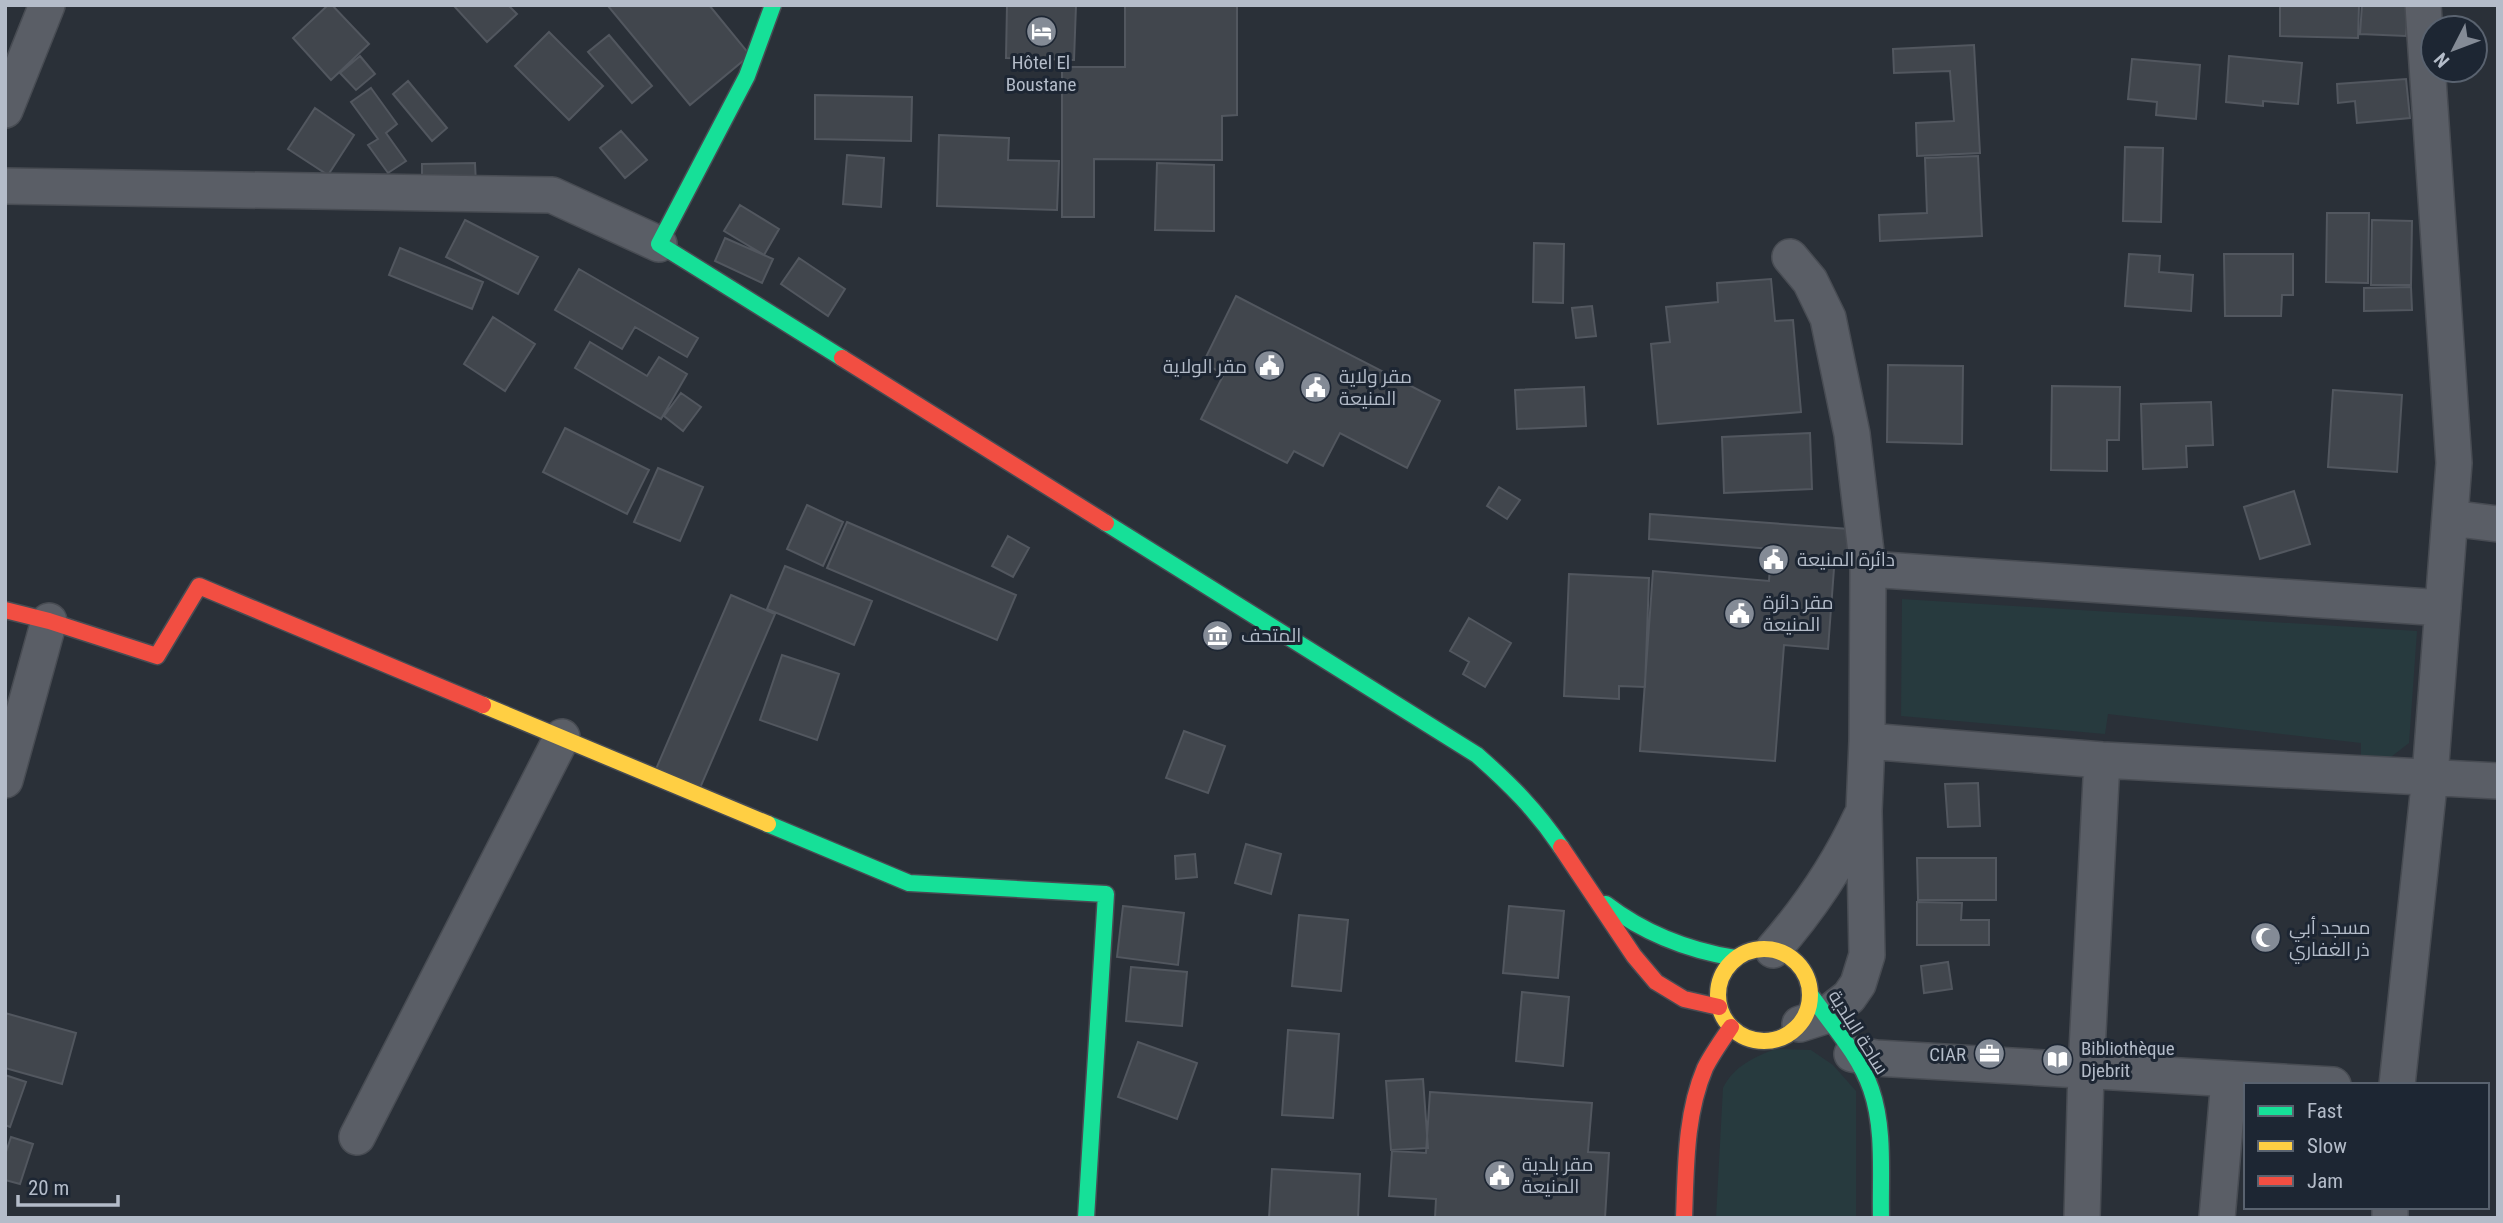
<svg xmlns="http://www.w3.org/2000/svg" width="2503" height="1223" font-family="'Roboto Condensed',Cairo,sans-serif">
<rect width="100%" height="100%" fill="#2a3038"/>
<path fill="#273a3e" d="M1902 599 2417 631 2409 743 2387 760 2361 764V743L2108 714 2105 734 1901 716Z
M1775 1049 1811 1050 1833 1065 1856 1091V1218H1716L1723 1088C1734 1066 1753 1058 1775 1049Z"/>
<path fill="#41464d" stroke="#52575f" stroke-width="2" d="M328 5H332L369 44 331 80 293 38Z
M508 5 517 14 487 42 454 6Z
M709 5 750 55 690 105 608 6Z
M1007 5H1076L1074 60 1006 58Z
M1125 5H1237V115L1222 116V160L1094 159V217H1062V67H1125Z
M2280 5H2359L2358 38 2280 36Z
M2362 5 2408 6 2406 36 2360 34Z
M549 32 603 86 569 120 515 66Z
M609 35 652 86 632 103 588 52Z
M1974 45 1980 153 1917 156 1916 123 1954 121 1950 71 1894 73 1893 49Z
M360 56 375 74 356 90 340 73Z
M2229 56 2302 63 2298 104 2263 101V106L2226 102Z
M2132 59 2200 65 2196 119 2156 115 2157 102 2128 99Z
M2406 79 2410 118 2357 123 2355 101 2338 103 2337 84Z
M408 81 447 128 432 141 393 94Z
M371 88 397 124 386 133 406 161 388 173 368 145 378 139 351 102Z
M815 95 912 97 911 141 815 139Z
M315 108 354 135 328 175 288 149Z
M621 131 647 160 625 178 600 148Z
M939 135 1009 138 1008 160 1059 161 1057 210 937 206Z
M2125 147 2163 148 2161 222 2123 221Z
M847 155 884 158 881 207 843 204Z
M1978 156 1982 236 1880 241 1879 215 1927 213 1925 158Z
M475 163 476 185 422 187V164Z
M1157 163 1214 165V231L1155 230Z
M740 205 779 229 764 255 724 231Z
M2327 213H2369L2368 283 2326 282Z
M465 220 538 257 518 294 446 257Z
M2372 220 2412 221 2411 285H2371Z
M725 238 773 259 762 283 715 261Z
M1534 243 1564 244 1563 303 1533 302Z
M400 248 483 282 472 309 389 275Z
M2129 254 2160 256 2159 272 2193 275 2191 311 2125 306Z
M2224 254H2293V295H2282L2281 316H2225Z
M799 258 845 289 828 316 781 284Z
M579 269 698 338 687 357 635 327 622 349 555 310Z
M1771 279 1775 321 1793 320 1801 412 1658 424 1651 344 1670 342 1666 307 1718 302 1717 283Z
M2411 287 2412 310 2364 311V288Z
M1236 296 1440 401 1407 468 1340 433 1323 466 1294 451 1287 463 1201 419 1224 374 1203 363Z
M1592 306 1596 336 1576 338 1572 308Z
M493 317 535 344 505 391 464 364Z
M590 342 647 376 659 357 687 374 661 419 575 368Z
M1888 365 1963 366 1962 444 1887 442Z
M2052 386 2120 387 2119 440H2107V471L2051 470Z
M1584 387 1586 426 1517 429 1515 390Z
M2333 390 2402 395 2397 472 2328 467Z
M681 393 701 407 683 431 664 416Z
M2211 402 2213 445 2186 446 2187 467 2143 469 2141 404Z
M565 428 649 470 627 514 543 472Z
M1810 433 1812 489 1724 493 1722 437Z
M658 468 703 487 680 541 634 522Z
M1499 487 1520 500 1507 519 1487 506Z
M2294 491 2310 544 2260 559 2244 507Z
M807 505 843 522 823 566 787 549Z
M1650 514 1849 529 1847 556 1835 555 1828 649 1784 645 1775 761 1640 751 1653 571 1769 581 1771 549 1649 539Z
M847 522 1016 595 997 640 827 568Z
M1008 536 1029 548 1013 577 992 566Z
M785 566 872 601 854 645 767 609Z
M1569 574 1649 578 1645 687 1619 686V699L1564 696Z
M731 595 775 614 700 788 656 769Z
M1469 618 1511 643 1485 687 1463 674 1469 662 1450 651Z
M782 655 839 674 817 740 760 720Z
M1184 731 1225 746 1208 793 1166 778Z
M1978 783 1980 826 1948 827 1945 784Z
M1246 844 1281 854 1271 894 1235 883Z
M1195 854 1197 877 1176 879 1175 856Z
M1917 858H1996V900H1918Z
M1917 902 1962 903 1961 920H1989V945H1917Z
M1123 906 1184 913 1178 965 1117 957Z
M1509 906 1564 911 1558 978 1503 973Z
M1299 915 1348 920 1341 991 1292 986Z
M1948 962 1952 989 1924 993 1921 966Z
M1131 967 1187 972 1182 1026 1126 1021Z
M1522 992 1569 997 1563 1066 1516 1061Z
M5 1013 76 1033 62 1084 5 1068Z
M1288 1030 1339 1034 1333 1118 1282 1115Z
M1138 1042 1197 1063 1177 1119 1118 1097Z
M5 1075 26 1082 10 1127 5 1125Z
M1423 1079 1428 1148 1391 1150 1386 1081Z
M1430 1092 1592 1103 1588 1152 1609 1153 1605 1218H1435L1436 1199 1389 1196 1392 1151 1426 1153Z
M11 1137 33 1144 20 1184 5 1180V1155Z
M1272 1169 1360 1174 1358 1218H1269Z"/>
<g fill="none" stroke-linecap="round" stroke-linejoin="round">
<defs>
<path id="street" d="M5 110 47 5
M5 186 552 195 659 244
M1790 257 1810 281 1828 318 1852 434 1868 569 1867 741 1864 811 1867 955 1858 984 1849 997 1825 1016 1800 1024
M2450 518 2498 524
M1868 569 2443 608
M1867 741 2102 760 2498 781
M5 780 49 621
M1773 950C1809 909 1838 866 1861 817
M1852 1054 1876 1058 2333 1085
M2397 1085 2430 776 2454 463 2423 5
M357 1137 562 737
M2082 1218 2086 1070 2102 760
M2217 1218 2229 1079
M2390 1218V1207"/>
<path id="fast" d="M773 5 747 76 659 244 842 358
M1106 523 1477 755C1511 785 1536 810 1561 847
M768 824 909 883 1106 894 1086 1218
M1606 904C1645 934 1687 950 1735 958
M1810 994C1831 1024 1859 1054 1871 1089 1885 1129 1880 1176 1881 1218"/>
<path id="slow" d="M483 705 768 824
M1718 995a46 46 0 1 1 92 0a46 46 0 1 1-92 0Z"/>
<path id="jam" d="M842 358 1106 523
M5 610 49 621 157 656 199 586 483 705
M1561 847 1634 956 1656 982 1684 999 1719 1007
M1684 1218C1686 1168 1685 1115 1705 1068 1712 1054 1722 1040 1731 1027"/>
</defs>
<use href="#street" stroke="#484c53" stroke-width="38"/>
<use href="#fast" stroke="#484c53" stroke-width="19"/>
<use href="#slow" stroke="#484c53" stroke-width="19"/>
<use href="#jam" stroke="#484c53" stroke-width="19"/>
<use href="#street" stroke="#5a5e66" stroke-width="35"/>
<use href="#fast" stroke="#16e098" stroke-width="16"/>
<use href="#slow" stroke="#ffcf43" stroke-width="16"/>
<use href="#jam" stroke="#f24e42" stroke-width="16"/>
</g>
<defs>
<symbol id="hotel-disc" viewBox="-11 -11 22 22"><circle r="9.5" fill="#848b96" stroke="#1d2633"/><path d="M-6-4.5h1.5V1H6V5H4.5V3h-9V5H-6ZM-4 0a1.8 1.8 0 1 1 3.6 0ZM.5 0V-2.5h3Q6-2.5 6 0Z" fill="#fff"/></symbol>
<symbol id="civic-disc" viewBox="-11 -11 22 22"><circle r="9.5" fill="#848b96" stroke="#1d2633"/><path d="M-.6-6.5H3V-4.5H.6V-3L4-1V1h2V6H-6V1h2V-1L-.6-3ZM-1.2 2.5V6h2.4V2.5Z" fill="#fff"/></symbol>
<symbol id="museum-disc" viewBox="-11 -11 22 22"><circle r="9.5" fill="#848b96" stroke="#1d2633"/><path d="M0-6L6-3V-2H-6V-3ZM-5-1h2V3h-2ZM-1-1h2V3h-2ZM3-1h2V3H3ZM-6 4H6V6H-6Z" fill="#fff"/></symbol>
<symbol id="mosque-disc" viewBox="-11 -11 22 22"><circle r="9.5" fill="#848b96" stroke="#1d2633"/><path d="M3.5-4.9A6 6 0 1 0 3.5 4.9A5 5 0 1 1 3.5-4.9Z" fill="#fff"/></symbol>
<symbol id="office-disc" viewBox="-11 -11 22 22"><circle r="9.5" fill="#848b96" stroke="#1d2633"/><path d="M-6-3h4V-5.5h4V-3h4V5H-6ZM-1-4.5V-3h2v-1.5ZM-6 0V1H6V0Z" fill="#fff"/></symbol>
<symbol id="library-disc" viewBox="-11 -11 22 22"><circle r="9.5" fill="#848b96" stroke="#1d2633"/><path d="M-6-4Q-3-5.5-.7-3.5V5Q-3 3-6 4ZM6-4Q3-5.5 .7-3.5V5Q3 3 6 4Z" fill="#fff"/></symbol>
</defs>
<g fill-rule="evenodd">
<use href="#hotel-disc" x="1024" y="14" width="35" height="35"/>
<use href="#civic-disc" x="1252" y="348" width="35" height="35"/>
<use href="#civic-disc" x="1298" y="370" width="35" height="35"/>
<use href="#civic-disc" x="1756" y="542" width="35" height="35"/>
<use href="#civic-disc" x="1722" y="596" width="35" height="35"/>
<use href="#museum-disc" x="1200" y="618" width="35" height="35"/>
<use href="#mosque-disc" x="2248" y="920" width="35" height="35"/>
<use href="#office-disc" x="1972" y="1036" width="35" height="35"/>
<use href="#library-disc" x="2040" y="1042" width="35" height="35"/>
<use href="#civic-disc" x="1482" y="1158" width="35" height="35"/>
</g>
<g text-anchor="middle" stroke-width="6" stroke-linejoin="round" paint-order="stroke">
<g font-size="19" fill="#b4bcc9" stroke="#1d2633" text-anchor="start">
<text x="1041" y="69" text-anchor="middle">Hôtel El<tspan x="1041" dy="22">Boustane</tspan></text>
<text x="1247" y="373" text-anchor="end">مقر الولاية</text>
<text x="1339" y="383">مقر ولاية<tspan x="1339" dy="22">المنيعة</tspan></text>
<text x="1797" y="566">دائرة المنيعة</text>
<text x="1763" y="609">مقر دائرة<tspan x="1763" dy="22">المنيعة</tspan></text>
<text x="1241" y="642">المتحف</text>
<text x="2289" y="934">مسجد أبي<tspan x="2289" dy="22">ذر الغفاري</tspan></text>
<text x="2081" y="1055">Bibliothèque<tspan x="2081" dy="22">Djebrit</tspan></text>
<text x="1966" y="1061" text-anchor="end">CIAR</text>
<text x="1522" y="1171">مقر بلدية<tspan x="1522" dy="22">المنيعة</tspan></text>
</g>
<g font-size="19" fill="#b4bcc9" stroke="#1d2633">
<text transform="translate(1859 1032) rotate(58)" y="7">ساحة البلدية</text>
</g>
</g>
<rect width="2503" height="1223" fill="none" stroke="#b4bcc9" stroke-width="14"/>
<rect x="2244" y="1083" width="245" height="126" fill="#1d2633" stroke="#59626f" stroke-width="2"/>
<rect x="2258" y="1106" width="35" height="10" fill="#16e098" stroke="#59626f" stroke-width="2"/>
<text x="2307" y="1118" font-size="21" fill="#b4bcc9">Fast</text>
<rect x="2258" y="1141" width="35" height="10" fill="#ffcf43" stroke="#59626f" stroke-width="2"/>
<text x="2307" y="1153" font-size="21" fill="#b4bcc9">Slow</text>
<rect x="2258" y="1176" width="35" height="10" fill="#f24e42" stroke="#59626f" stroke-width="2"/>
<text x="2307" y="1188" font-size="21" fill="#b4bcc9">Jam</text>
<g transform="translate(2454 49) rotate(228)"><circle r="33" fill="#1d2633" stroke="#59626f" stroke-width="2"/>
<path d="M0-5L12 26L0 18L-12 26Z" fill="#848b96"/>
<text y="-10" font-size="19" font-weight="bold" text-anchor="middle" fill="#b4bcc9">N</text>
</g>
<path d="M18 1195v10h100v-10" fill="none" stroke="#b4bcc9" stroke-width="3.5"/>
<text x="28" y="1195" font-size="21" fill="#b4bcc9" stroke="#1d2633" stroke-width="5" paint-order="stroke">20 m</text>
</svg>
